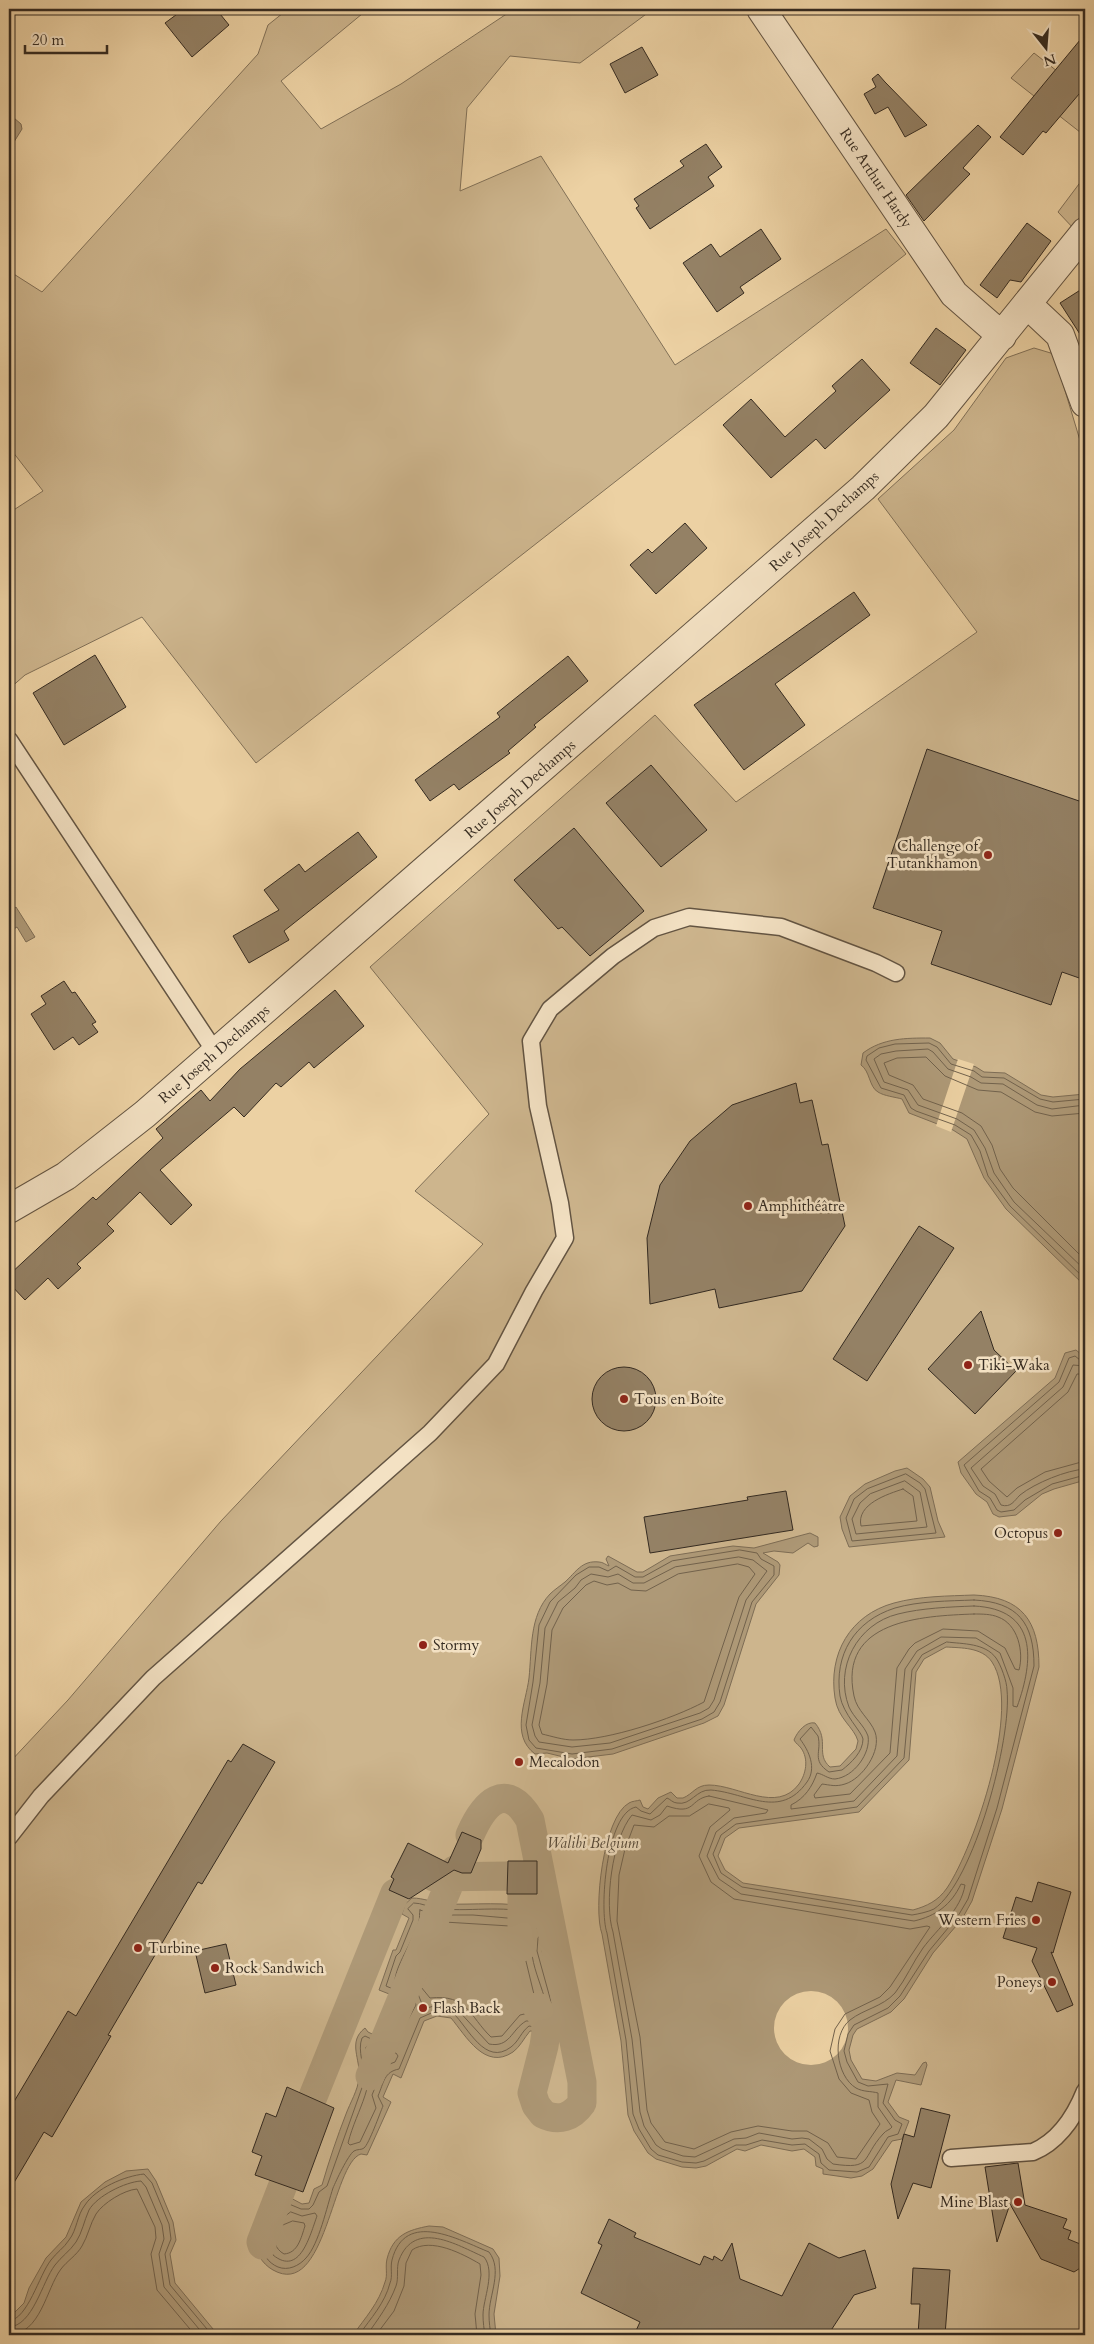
<svg xmlns="http://www.w3.org/2000/svg" width="1094" height="2344" font-family="Cardo,serif">
<rect width="100%" height="100%" fill="#ecd1a3"/>
<filter id="stains"><feTurbulence type="fractalNoise" baseFrequency=".004" numOctaves="4"/><feColorMatrix values="0 0 0 0 .2 0 0 0 0 .09 0 0 0 0 .02 0 0 0 .5 -.17"/></filter>
<radialGradient id="worn" r=".72"><stop offset=".6" stop-color="#630" stop-opacity="0"/><stop offset="1" stop-color="#630" stop-opacity=".3"/></radialGradient>
<path fill="#cdb58d" stroke="#817057" d="M288 9H368L281 81 321 129 401 84 514 9H674H653L580 63 510 56 467 108 460 191 541 156 675 365 886 229 906 254 256 763 142 617 25 675 9 689V513L43 491 9 447V271L42 292 258 54 268 25Z
M1034 53 1085 93V136L1011 78Z
M1085 176V217L1075 230 1058 212Z
M1034 348 1054 354 1085 457V2335H9V1763L68 1700 221 1521 483 1244 415 1191 489 1114 370 967 655 715 736 802 977 632 878 499 954 430 1006 358Z"/>
<path fill="#ae9977" stroke="#7e6d55" fill-rule="evenodd" d="M14 118 21 124 22 129 9 150V119Z
M16 907 35 937 26 942 17 927 9 932V912Z
M930 1038 940 1043 953 1059 976 1067 984 1072 1005 1073 1041 1095 1053 1097 1085 1094V1286L1006 1209 984 1178 967 1139 953 1130 909 1113 902 1099C895 1097 884 1096 878 1092 869 1087 870 1071 861 1065L863 1053C883 1038 906 1038 930 1038Z
M1076 1350 1082 1355 1085 1354V1478L1082 1481 1054 1489 1042 1494 1016 1515 999 1517 993 1514 987 1502 976 1494 961 1473 958 1462 1055 1378 1065 1353Z
M907 1468 923 1479 930 1487 938 1521 945 1537 849 1547 842 1529 840 1517 850 1496 865 1484 895 1471Z
M810 1533 818 1537V1546L814 1547 808 1543 793 1553 774 1551 763 1553 778 1562 780 1565 779 1575 756 1604 724 1705 718 1716 704 1723 613 1754 572 1759 547 1753 535 1754C510 1735 526 1703 529 1678 532 1650 529 1616 550 1594 554 1590 560 1586 565 1582 576 1572 582 1560 599 1562 603 1562 606 1565 609 1566L606 1559 608 1556 637 1572H643L670 1556 733 1546 754 1548Z
M974 1595C1022 1597 1039 1621 1039 1667L1002 1809 972 1901 962 1919 933 1953 904 1999 891 2012 857 2029 853 2035 849 2050 851 2060 862 2079 876 2081 897 2073 915 2075 923 2063 926 2062 927 2065 921 2085 896 2080 888 2102 899 2117 909 2121 902 2139 892 2141 873 2169 862 2176 851 2178 823 2174V2169L816 2166 815 2157 804 2149 792 2151 761 2145 745 2151 737 2149 706 2166 696 2168 682 2167 656 2159 648 2153 634 2131 628 2115 621 2041 602 1934C593 1910 603 1817 629 1803 632 1801 637 1801 640 1800L643 1807 648 1809 658 1798 671 1792 677 1798H683C693 1794 696 1785 709 1785 738 1785 777 1814 799 1784 806 1774 809 1759 801 1748 799 1745 796 1744 794 1740 797 1732 806 1721 815 1723 830 1741 815 1754 830 1767L840 1766 856 1749 858 1741C854 1727 838 1719 835 1698 828 1654 850 1615 894 1603 919 1596 949 1596 974 1595ZM946 1647C961 1648 982 1647 992 1662 1022 1707 975 1846 947 1888 938 1901 927 1906 913 1910L743 1883 725 1870 718 1856 725 1838 739 1828 859 1812 909 1760 916 1672 924 1659Z
M412 1898C424 1898 434 1903 447 1904 470 1905 511 1901 532 1908 540 1911 543 1920 549 1925L563 1924V1930L544 1937 542 1951 560 2015 567 2014 568 2030 557 2037 552 2045H545L543 2032 530 2031C524 2038 520 2047 513 2052 485 2071 466 2036 451 2018L437 2016 424 2021 401 2078 393 2074 383 2097 391 2102 367 2155 361 2154C332 2163 326 2300 273 2270 250 2257 249 2224 266 2207L278 2209 287 2196 302 2204 309 2203 314 2189 322 2185C329 2161 337 2137 346 2114 350 2103 358 2090 359 2078 361 2059 347 2042 365 2028L368 2032 391 2043 412 2003 379 1990 393 1950H396L409 1918 402 1914 405 1904Z
M148 2169 156 2181 173 2222 176 2240 170 2254 175 2283 218 2335H9V2318L24 2303 29 2288 46 2258 66 2237 81 2202 105 2182 126 2171Z
M429 2226 443 2227 493 2249 499 2258 500 2276 494 2314 496 2335H353C365 2318 379 2303 385 2282 388 2275 385 2267 387 2259 393 2235 408 2230 429 2226Z"/>
<path fill="#ecd1a3" d="M958 1059 974 1064 951 1132 936 1126Z
M774 2028a37 37 0 1 1 74 0a37 37 0 1 1-74 0Z"/>
<g fill="none" stroke-linecap="round" stroke-linejoin="round">
<path stroke="#72624c" stroke-width="1" d="M1085 1099 1053 1102 1040 1099 1004 1078 982 1077 974 1071 951 1064 937 1047 929 1043 895 1044 879 1048 867 1056 866 1060 881 1088 904 1095 911 1108 916 1111 955 1125 971 1135 980 1151 988 1176 1010 1206 1085 1279
M1085 1105 1052 1109 1037 1105 1003 1084 981 1083 971 1077 948 1069 933 1052 928 1049 896 1051 881 1054 874 1059 884 1082 908 1090 918 1105 957 1119 974 1130 985 1148 994 1173 1014 1202 1085 1270
M1085 1113 1052 1116 1035 1112 1001 1092 978 1090 945 1076 926 1057 897 1058 884 1063 889 1075 913 1085 923 1099 962 1113 981 1126 992 1145 1000 1169 1013 1188 1085 1260
M1085 1360H1080L1075 1356 1069 1358 1059 1382 964 1465 979 1491 990 1498 997 1510 1001 1512 1014 1510 1025 1500 1052 1484 1085 1475
M1085 1366 1073 1365 1063 1387 971 1468 983 1486 995 1494 1001 1505C1011 1508 1014 1501 1020 1495 1035 1483 1067 1470 1085 1469
M1085 1374H1077L1068 1392 981 1469 989 1481 1007 1497 1017 1488 1045 1472 1085 1461
M906 1474 920 1483 925 1489 936 1533 852 1541 846 1518 854 1499 867 1489Z
M905 1481 920 1492 927 1527 856 1534 852 1519 860 1503 870 1494Z
M903 1489 913 1496 917 1521 861 1526C856 1504 888 1494 903 1489Z
M740 1550 757 1553 761 1559 774 1566V1575L752 1602 720 1702 714 1712 702 1719 612 1749 572 1754 536 1748 529 1740 526 1725 533 1682 539 1625 550 1602 576 1575 589 1567H599L608 1571 616 1566 635 1577H643L672 1561Z
M739 1557 753 1560 767 1571 746 1600 714 1700 709 1708 700 1713 610 1743 572 1747 539 1742 535 1736 532 1725 540 1683 545 1628 558 1602 575 1588 581 1580 591 1574 608 1577 618 1574 633 1583H644L675 1567Z
M738 1564 749 1567 755 1574 739 1597 704 1702C672 1719 609 1740 573 1740 563 1740 551 1736 542 1734L539 1725 547 1684 552 1630 563 1608 586 1585 594 1581 607 1585 618 1583 631 1590 646 1591 678 1574Z
M974 1600C1018 1602 1034 1623 1034 1666L997 1808 968 1899 958 1916 929 1951 900 1996 888 2008 854 2025 848 2034 844 2051 847 2062 858 2082 868 2086 888 2084 883 2103 895 2120 902 2124 898 2134 888 2137 869 2167 857 2172 829 2170 821 2163 819 2154 805 2144 792 2145 762 2140 746 2145H736L704 2161 696 2163 682 2162 658 2155 651 2149 639 2129 633 2114 626 2040 607 1933C599 1910 606 1813 636 1807L641 1811 650 1814 667 1798C670 1799 673 1803 677 1803 691 1806 696 1789 711 1790 747 1793 780 1820 807 1782 817 1768 809 1751 800 1739L811 1727 818 1736C822 1752 811 1760 829 1772L842 1770C851 1763 863 1752 863 1739 862 1732 843 1714 840 1696 834 1655 854 1621 895 1608 919 1601 949 1601 974 1600Z
M974 1606C1038 1609 1034 1660 1017 1707L1013 1706V1688L1000 1653 976 1638 941 1637 917 1651 905 1669 897 1756 854 1801 791 1809V1805C805 1798 812 1787 817 1773 823 1774 828 1779 835 1779 854 1777 871 1753 868 1736 864 1725 854 1718 849 1707 834 1668 857 1624 898 1614 922 1608 949 1607 974 1606Z
M974 1614C982 1614 991 1614 998 1617 1018 1624 1024 1652 1019 1670L1015 1669 1005 1648 978 1631 943 1629 915 1643 909 1649 897 1668 890 1753 850 1794 815 1798 814 1795 822 1784C830 1785 836 1787 845 1784 862 1779 882 1751 875 1732 870 1719 857 1711 854 1696 838 1620 921 1616 974 1614Z
M947 1642C963 1644 985 1643 996 1658 1001 1665 1007 1682 1007 1690 1012 1738 974 1882 934 1909 928 1912 918 1914 912 1915L742 1887 721 1873 713 1854 721 1835 736 1824 857 1807 904 1758 912 1670 922 1655Z
M709 1796 768 1810 766 1813 734 1818 716 1832 707 1856 719 1879 741 1894 914 1921C936 1916 951 1905 961 1884L965 1885C961 1910 938 1928 923 1948 913 1962 906 1979 895 1993 882 2007 864 2009 850 2020 831 2035 836 2076 856 2088 863 2092 871 2091 878 2093V2107L892 2127C890 2130 886 2130 883 2134 861 2158 873 2170 833 2164L827 2159 822 2149 809 2139 802 2138 792 2139 759 2133 746 2138 734 2139 695 2157 683 2156 662 2149 656 2145 644 2126 640 2112 632 2039 613 1932C604 1904 612 1839 632 1815L651 1820 660 1815 667 1806C696 1816 689 1799 709 1796Z
M709 1804 729 1808 730 1810 710 1827 699 1856 711 1882 734 1899 910 1929 927 1926 930 1927 890 1987 880 1997 845 2014 835 2029 830 2051 839 2079 851 2093 869 2100 872 2112 880 2124 856 2159 837 2157 828 2143 807 2131H792L758 2126 731 2132 694 2149 665 2142 651 2123 647 2110 640 2037 617 1921 619 1875 625 1849 634 1825 654 1827 669 1816H689Z
M414 1903C422 1903 428 1907 436 1908 466 1913 504 1904 533 1914L545 1928 538 1938 537 1951 555 2016 563 2021V2028L551 2035 544 2028 529 2026C521 2032 519 2041 511 2047 485 2067 468 2027 453 2013L436 2011 420 2018 399 2069C384 2072 384 2082 378 2096L383 2106C380 2113 369 2144 364 2148 362 2150 357 2149 354 2151 348 2155 336 2181 333 2188 327 2206 319 2244 306 2258 299 2266 288 2271 278 2267 258 2259 252 2226 268 2212L281 2213 289 2204 301 2209H309L313 2205 319 2192 327 2186 364 2082C365 2066 357 2051 362 2038L365 2036 388 2047H393L416 2005 414 1998 386 1986 396 1956 400 1952 413 1920V1915L408 1909Z
M420 1910 436 1915H473L530 1920 536 1928C521 1958 549 1990 548 2021H526C511 2030 510 2048 489 2044L456 2008 437 2005 424 2009 418 1994 395 1984C393 1968 415 1939 419 1921 420 1917 419 1914 420 1910Z
M428 1921 526 1927 524 1953 538 2011 520 2015 502 2036 491 2037C469 2016 468 1994 430 1998L421 1987 404 1980 408 1964Z
M369 2045 387 2053H396L398 2056 395 2062 387 2065 382 2071 372 2095 376 2108 360 2142 350 2145 348 2143C357 2108 378 2084 366 2048Z
M291 2212 302 2216 315 2213 317 2216C310 2235 300 2277 273 2255L265 2238 270 2220 281 2219Z
M293 2221 304 2223 305 2226C301 2238 298 2253 284 2254 275 2249 272 2239 274 2229Z
M9 2321C28 2319 39 2275 51 2260 56 2253 64 2248 69 2240 77 2230 77 2215 85 2205 96 2188 125 2176 144 2174L152 2183 169 2224 171 2239 165 2254 170 2285 212 2335
M9 2327C33 2326 42 2282 55 2265 61 2257 70 2251 76 2242 82 2233 84 2221 89 2210 97 2196 125 2182 141 2181L146 2187 162 2225 164 2239 159 2254 164 2287 204 2335
M9 2335C41 2334 46 2289 61 2269 67 2261 77 2255 82 2246 88 2236 90 2224 96 2214 103 2203 124 2190 137 2189L155 2227 156 2238 151 2254 157 2290 195 2335
M359 2335C371 2318 385 2303 390 2283 393 2276 390 2268 392 2260 405 2209 459 2240 489 2252 503 2270 489 2295 489 2315 489 2322 490 2329 491 2335
M367 2335C378 2319 389 2305 396 2286 399 2278 396 2268 399 2260 415 2219 457 2245 484 2257 496 2272 483 2299 483 2315 483 2322 484 2329 485 2335
M376 2335 394 2311 404 2286 406 2263 412 2250C431 2237 463 2254 480 2264L481 2275 475 2314 477 2335"/>
<path stroke="#ae9977" stroke-width="29" d="M470 1835C484 1803 506 1779 530 1820L582 2082V2103C572 2117 559 2122 543 2114L536 2105 532 2093 544 2046 547 2025 537 2007
M434 1877 508 1876
M522 1947V1894
M370 2076 455 1870
M312 2099 395 1893
M262 2245 261 2242 283 2185"/>
</g>
<path fill="#948165" stroke="#352b21" d="M184 9H216L229 25 192 57 165 23Z
M1085 34V87L1046 133 1043 131 1023 155 1000 137Z
M642 47 658 75 625 93 610 64Z
M878 74 885 82 927 125 905 137 888 107 875 114 864 94 876 87 872 79Z
M978 125 991 137 963 168 970 174 924 221 906 195Z
M706 144 722 167 708 177 714 186 650 229 636 208 639 206 634 199 684 166 680 161Z
M1027 223 1051 241 1021 282 1010 280 997 298 980 285Z
M761 229 781 259 740 287 744 293 717 312 683 263 711 244 720 257Z
M1085 287V342L1060 303Z
M936 328 966 350 940 385 910 363Z
M862 359 890 390 825 449 816 439 771 478 723 425 751 399 785 437 836 391 832 386Z
M685 523 707 548 656 594 630 565 648 549 652 553Z
M854 592 870 615 775 684 805 725 744 770 694 705Z
M95 655 126 707 64 745 33 693Z
M568 656 588 681 534 725 536 727 508 751 510 753 459 790 454 784 430 801 415 780 500 717 497 713Z
M927 749 1085 803V980L1062 972 1051 1005 931 964 942 931 873 908Z
M651 765 707 830 661 867 606 803Z
M574 828 644 911 590 956 562 927 558 929 514 880Z
M358 832 377 857 284 931 289 940 249 963 233 936 279 910 264 890 299 864 305 872Z
M64 981 72 993 75 992 96 1022 92 1024 98 1032 79 1045 73 1037 54 1050 31 1014 46 1004 41 996Z
M335 990 364 1026 314 1068 309 1062 281 1087 276 1083 244 1117 234 1107 160 1170 192 1205 171 1225 140 1192 107 1224 114 1231 77 1264 81 1268 58 1289 48 1278 25 1300 9 1283V1275L93 1197 96 1200 163 1138 156 1129 201 1090 210 1101 240 1069Z
M796 1083 800 1103 812 1100 822 1145 828 1144 845 1226 802 1291 719 1308 715 1289 650 1304 647 1238 660 1185 690 1141 732 1105Z
M919 1226 954 1248 867 1381 833 1359Z
M981 1311 994 1350 1016 1371 975 1414 928 1369Z
M592 1399a32 32 0 1 1 64 0a32 32 0 1 1-64 0Z
M786 1491 793 1530 650 1553 644 1517 748 1500 747 1497Z
M243 1744 275 1762 202 1884 198 1882 108 2035 111 2036 52 2137 44 2132 9 2191V2110L68 2011 76 2016 228 1760 231 1762Z
M462 1832 481 1840V1849L471 1873H462L454 1870 409 1899 389 1890 394 1879 391 1877 408 1843 448 1863Z
M508 1861H537V1894H507Z
M1038 1882 1071 1892 1053 1953 1051 1952 1073 2005 1057 2012 1032 1961 1037 1948 1003 1938 1016 1897 1032 1902Z
M226 1944 236 1985 205 1993 195 1951Z
M287 2087 334 2108 303 2192 255 2175 262 2156 252 2152 266 2113 276 2117Z
M921 2108 950 2115 931 2188 913 2183 898 2219 891 2184 904 2134 914 2137Z
M1018 2163 1025 2205 1067 2219 1063 2228 1071 2231 1068 2239 1085 2246V2265L1074 2272 1041 2259 1010 2204 997 2242 985 2167Z
M609 2219 636 2233 634 2237 700 2265 704 2256 713 2260 714 2256 722 2261 732 2243 740 2279 782 2296 809 2243 839 2258 865 2250 876 2288 854 2295 828 2335H634L640 2322 581 2293 602 2245 598 2243Z
M913 2268 950 2270 945 2335H918L920 2304H911Z"/>
<g fill="none" stroke-linecap="round" stroke-linejoin="round">
<defs>
<path id="service" d="M9 740 216 1053
M9 1837 41 1796 153 1678 430 1433 496 1364 534 1291 565 1238 560 1203 538 1106 531 1041 550 1009 613 956 654 928 689 917 781 927 876 963 896 973
M951 2158 1033 2152C1059 2141 1075 2116 1085 2091"/>
<path id="minor" d="M1027 304 1060 335 1085 403"/>
<path id="tertiary" d="M761 9 954 294 1002 336
M9 1209 66 1176 145 1114 863 488 936 416 1085 232"/>
</defs>
<use href="#service" stroke="#635442" stroke-width="19"/>
<use href="#minor" stroke="#635442" stroke-width="30"/>
<use href="#tertiary" stroke="#635442" stroke-width="30"/>
<use href="#service" stroke="#f3e1c3" stroke-width="16"/>
<use href="#minor" stroke="#f3e1c3" stroke-width="28"/>
<use href="#tertiary" stroke="#f3e1c3" stroke-width="28"/>
</g>
<g fill="#8f2418" stroke="#f3e1c3" stroke-width="2">
<circle cx="988" cy="855" r="5"/>
<circle cx="748" cy="1206" r="5"/>
<circle cx="968" cy="1365" r="5"/>
<circle cx="624" cy="1399" r="5"/>
<circle cx="1058" cy="1533" r="5"/>
<circle cx="423" cy="1645" r="5"/>
<circle cx="519" cy="1762" r="5"/>
<circle cx="1036" cy="1920" r="5"/>
<circle cx="138" cy="1948" r="5"/>
<circle cx="215" cy="1968" r="5"/>
<circle cx="1052" cy="1982" r="5"/>
<circle cx="423" cy="2008" r="5"/>
<circle cx="1018" cy="2202" r="5"/>
</g>
<g text-anchor="middle" stroke-width="5" stroke-linejoin="round" paint-order="stroke">
<g font-size="15" fill="#352b21" stroke="#f3e1c3">
<text transform="translate(876 178) rotate(56)" y="5">Rue Arthur Hardy</text>
<text transform="translate(824 521) rotate(-42)" y="5">Rue Joseph Dechamps</text>
<text transform="translate(520 789) rotate(-41)" y="5">Rue Joseph Dechamps</text>
<text transform="translate(214 1054) rotate(-41)" y="5">Rue Joseph Dechamps</text>
</g>
<g font-size="15" fill="#352b21" stroke="#f3e1c3" text-anchor="start">
<text x="978" y="851" text-anchor="end">Challenge of<tspan x="978" dy="17">Tutankhamon</tspan></text>
<text x="758" y="1211">Amphithéâtre</text>
<text x="978" y="1370">Tiki-Waka</text>
<text x="634" y="1404">Tous en Boîte</text>
<text x="1048" y="1538" text-anchor="end">Octopus</text>
<text x="433" y="1650">Stormy</text>
<text x="529" y="1767">Mecalodon</text>
<text x="1026" y="1925" text-anchor="end">Western Fries</text>
<text x="148" y="1953">Turbine</text>
<text x="225" y="1973">Rock Sandwich</text>
<text x="1042" y="1987" text-anchor="end">Poneys</text>
<text x="433" y="2013">Flash Back</text>
<text x="1008" y="2207" text-anchor="end">Mine Blast</text>
</g>
<g font-size="15" font-style="italic" fill="#534737" stroke="#f3e1c3">
<text x="593" y="1848">Walibi Belgium</text>
</g>
</g>
<rect width="1094" height="2344" fill="none" stroke="#ecd1a3" stroke-width="30"/>
<rect x="10" y="10" width="1074" height="2324" fill="none" stroke="#352b21" stroke-width="2.5"/>
<rect x="15" y="15" width="1064" height="2314" fill="none" stroke="#352b21"/>
<g transform="translate(1046 48) rotate(163)" stroke="#f3e1c3" stroke-width="4" paint-order="stroke">
<path d="M0-4L9 19L0 12L-9 19Z" fill="#352b21"/>
<text y="-8" font-size="14" font-weight="bold" text-anchor="middle" fill="#352b21">N</text>
</g>
<path d="M25 45v8h82v-8" fill="none" stroke="#352b21" stroke-width="2.5"/>
<text x="32" y="45" font-size="15" fill="#352b21" stroke="#f3e1c3" stroke-width="4" paint-order="stroke">20 m</text>
<rect width="100%" height="100%" filter="url(#stains)"/>
<rect width="100%" height="100%" fill="url(#worn)"/>
</svg>
